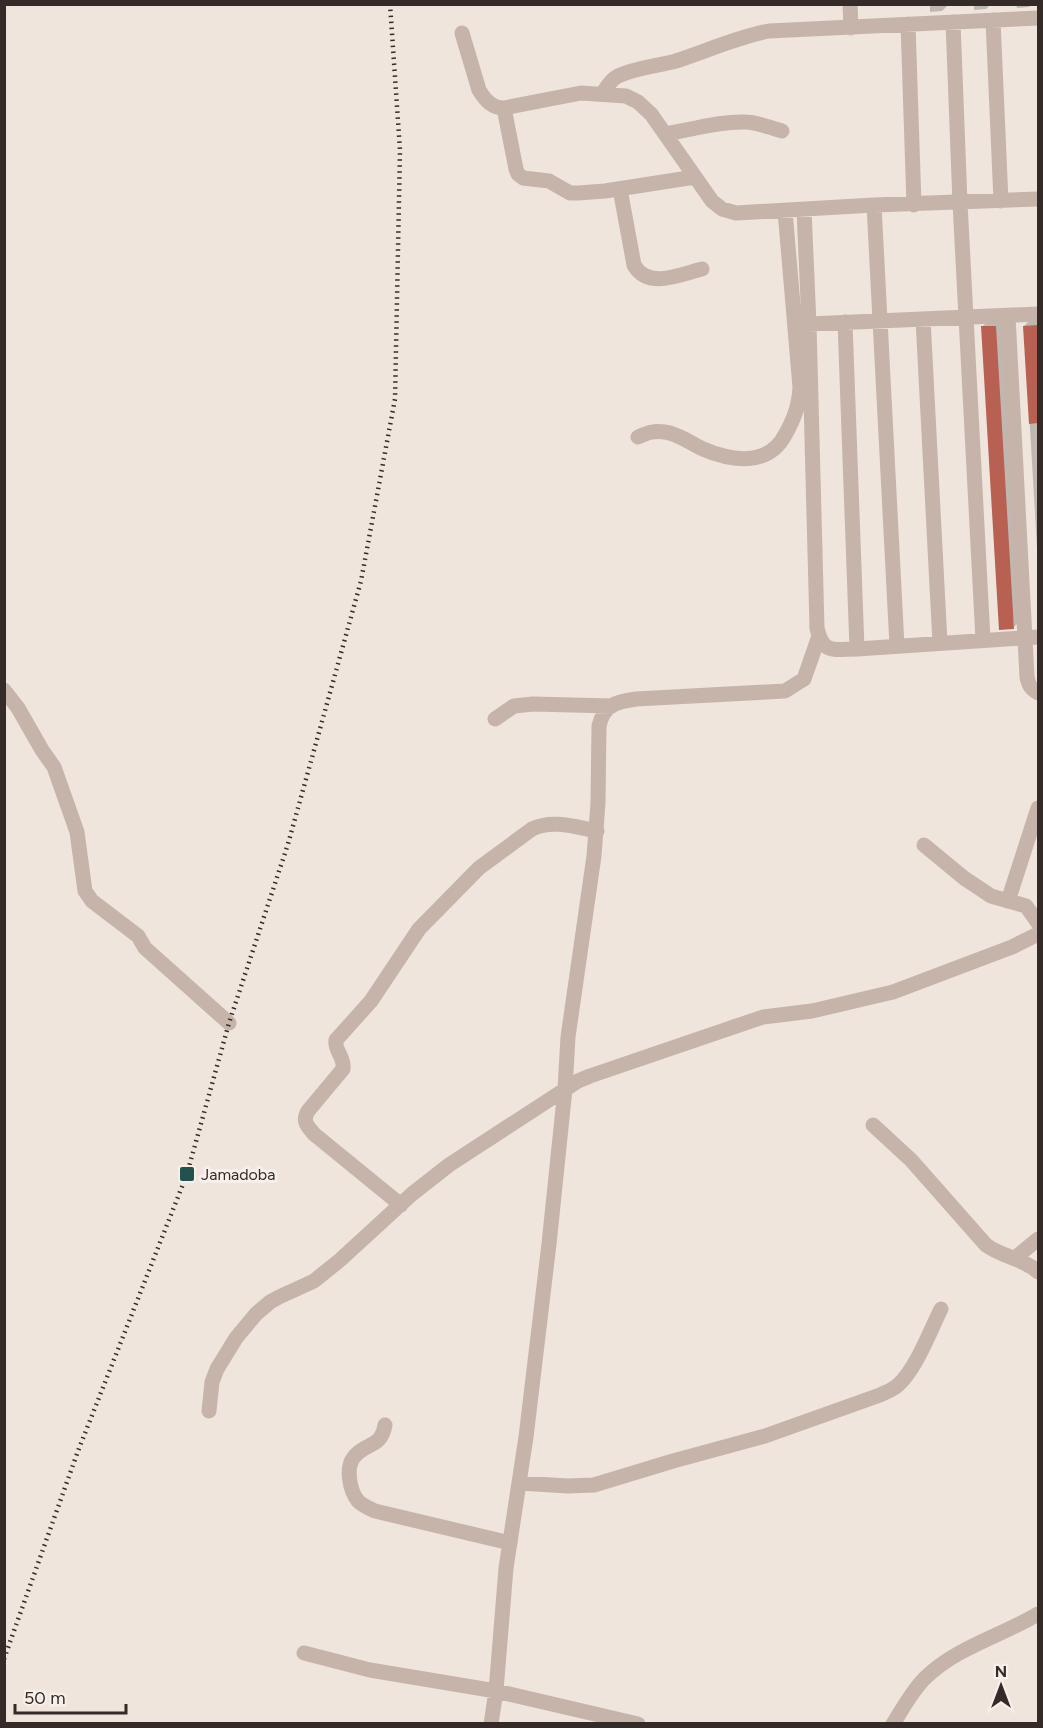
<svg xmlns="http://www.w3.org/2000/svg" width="1043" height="1728" font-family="Figtree,sans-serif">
<rect width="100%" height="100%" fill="#efe5dd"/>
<path fill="#0003" d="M930 4H949L942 11 930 12Z
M974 4H991L986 9 974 10Z
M1016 4H1031L1029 7 1017 8Z
M1003 319 1020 621 1014 627 982 327 989 320Z
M1031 319H1038V565L1024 326Z"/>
<path fill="#b86052" d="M1038 325V423L1029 424 1023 326Z
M981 326H996L1014 629 999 630Z"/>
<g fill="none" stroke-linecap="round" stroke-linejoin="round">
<path stroke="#c6b4aa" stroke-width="15" d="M850 4 851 28
M993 20 1001 201
M953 22 960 203 983 640
M908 24 914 205
M462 33 479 90C485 100 492 108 504 108L581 93 626 96 638 102 651 114 712 201 722 209 736 213 874 205 1038 199
M603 93C607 87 610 80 618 76 635 68 657 66 676 61 707 51 737 37 769 31L1038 18
M504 108 516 169 518 174 523 178 549 181 570 193H578L605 191 695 177
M665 134C690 130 720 121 745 122 758 122 770 128 782 131
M620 189 634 265C648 290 681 274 702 269
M874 205 897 646
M804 210 809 324 817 628C823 655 834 649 857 649L1038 637
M1008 316 1027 677C1029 686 1031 689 1038 693
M923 319 940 643
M845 322 857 649
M809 324 1038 314
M638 437C647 433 654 430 665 432 679 434 690 443 703 449 731 461 768 467 785 435 794 419 799 406 800 387L785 211
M4 690 18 708 42 750 54 767 77 832 85 891 92 901 138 936 145 948 229 1023
M495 719 514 706 533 704 612 706
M924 845 964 878 991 896 1026 906 1038 923
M1008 901 1038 808
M873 1125 911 1160 986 1245C1002 1257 1023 1258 1038 1272
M401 1205 314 1134C307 1126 302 1121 308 1111L343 1069C345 1057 334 1051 336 1040L371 1001 419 929 479 868 532 829C552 819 576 827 597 831
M1015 1258 1038 1239
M209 1411 212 1382 217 1369 236 1338 256 1314 270 1302 279 1297 314 1281 340 1260 412 1194 449 1165 578 1081 590 1076 763 1017 812 1011 893 992 1012 947 1038 934
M385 1425C381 1449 365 1442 354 1457 345 1468 350 1491 358 1501 363 1506 369 1508 375 1511L510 1543
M519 1483 568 1486 594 1485 673 1461 765 1436 880 1395C886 1392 893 1390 898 1385 916 1369 930 1331 941 1309
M304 1653 370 1670 496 1691 638 1724
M491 1724 496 1691 506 1568 526 1437 549 1244 565 1089 568 1037 594 856 598 803 599 726C604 704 616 702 636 699L785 691 804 679 819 636
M893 1724C903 1708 912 1691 925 1678 957 1647 1001 1636 1038 1614"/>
<path stroke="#342b29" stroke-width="4.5" stroke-dasharray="1.5 4.5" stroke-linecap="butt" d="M4 1659 78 1451 187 1174 229 1023 288 844 361 581 395 399 400 150 390 4"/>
</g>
<rect fill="#235150" stroke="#f7efe9" stroke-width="2" x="179" y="1166" width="16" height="16" rx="3"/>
<g text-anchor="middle" stroke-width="6" stroke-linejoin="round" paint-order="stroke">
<g font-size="16" fill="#342b29" stroke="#f7efe9" text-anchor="start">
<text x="201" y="1180">Jamadoba</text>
</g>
</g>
<rect width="1043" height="1728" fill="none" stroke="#342b29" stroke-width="12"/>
<g transform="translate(1001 1686)" stroke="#f7efe9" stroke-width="4.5" paint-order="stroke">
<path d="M0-4.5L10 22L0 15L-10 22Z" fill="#342b29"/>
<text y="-9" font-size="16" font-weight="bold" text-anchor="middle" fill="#342b29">N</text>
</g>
<path d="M15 1704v9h111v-9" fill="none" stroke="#342b29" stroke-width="3"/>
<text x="24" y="1704" font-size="18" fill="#342b29" stroke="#f7efe9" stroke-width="4.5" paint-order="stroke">50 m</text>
</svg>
